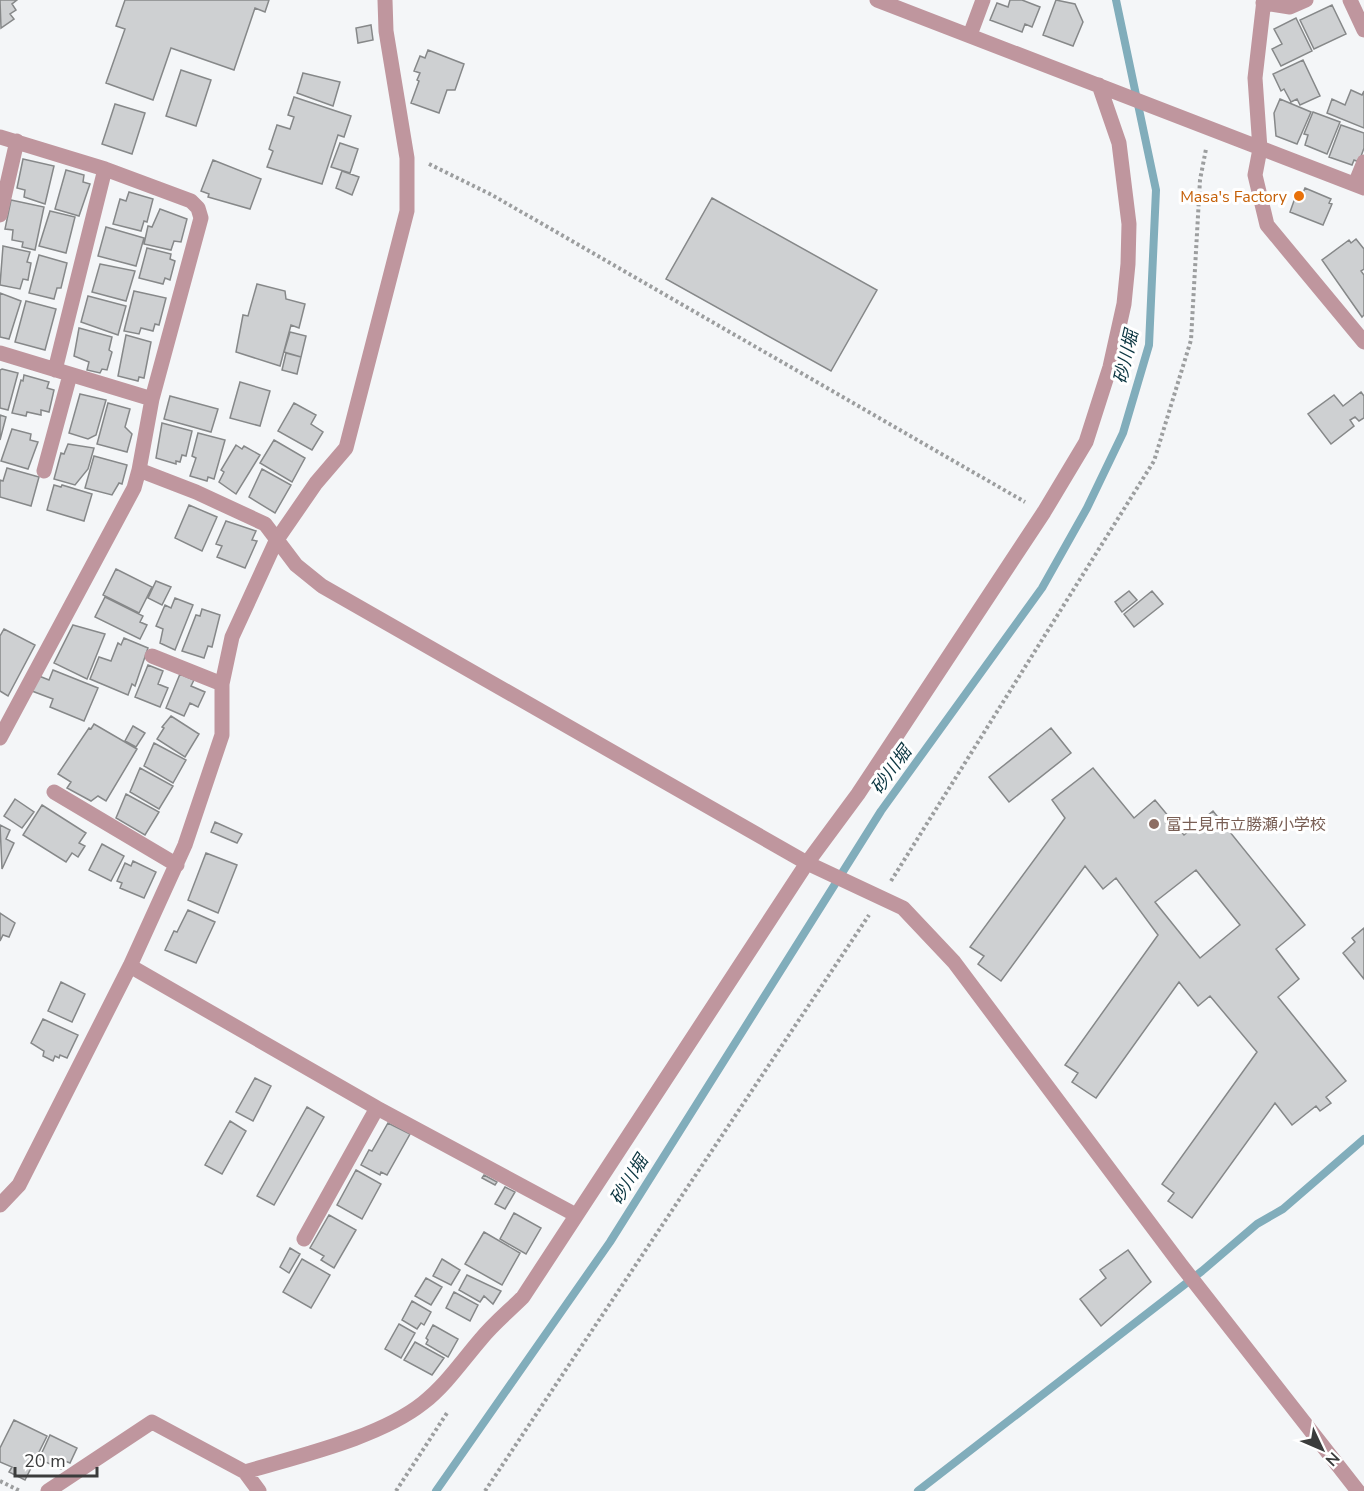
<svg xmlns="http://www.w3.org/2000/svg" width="1364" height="1491" font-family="'Nunito Sans','Noto Sans JP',sans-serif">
<rect width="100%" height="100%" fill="#f4f6f8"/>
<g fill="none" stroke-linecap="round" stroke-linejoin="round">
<path stroke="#81adbb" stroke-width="8" d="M436 1491 610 1242 881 811 1042 588 1087 508 1123 433 1149 345 1156 190 1116 0
M918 1491 1202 1271 1257 1224 1283 1209 1364 1139"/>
</g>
<path fill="#ced0d2" stroke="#868889" stroke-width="1.5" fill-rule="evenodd" d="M0 0H17L12 4 16 10 10 14 14 19 1 28Z
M125 0H269L265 12 255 8 234 70 171 48 153 100 106 83 125 29 116 26Z
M1010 0H1022L1040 7 1032 27 1025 24 1022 32 990 20 997 3 1008 7Z
M1056 0 1075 4 1083 22 1073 46 1043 35Z
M1332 5 1346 34 1314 49 1300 20Z
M1296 18 1312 51 1281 66 1272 49 1282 44 1274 29Z
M371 25 373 40 358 43 356 28Z
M428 50 464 64 455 90H447L439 113 411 103 419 81 417 80 420 73 414 71 420 56 425 58Z
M1303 60 1320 96 1300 105 1297 99 1291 102 1284 89 1281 91 1273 74Z
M181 70 211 80 196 126 166 116Z
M303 73 340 82 333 106 297 93Z
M1351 90 1362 95 1364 91V128L1327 113 1332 99 1345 105Z
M294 97 351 116 344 137 338 135 322 184 267 167 273 151 269 149 277 125 290 129 294 117 288 115Z
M1280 99 1311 112 1297 144 1276 136 1274 113Z
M115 104 145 113 132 154 102 144Z
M1313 112 1340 122 1327 154 1305 145 1308 135 1304 134Z
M1341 125 1364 133V148L1359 162 1354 160 1352 165 1329 157Z
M340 143 358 149 350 173 331 167Z
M23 159 54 166 45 204 24 197 25 190 17 188Z
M213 160 261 179 250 209 208 197 209 194 201 191Z
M66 170 84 175 83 182 90 184 79 216 55 209Z
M342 171 359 177 352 195 336 188Z
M1305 188 1331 199 1329 203 1332 204 1323 225 1290 212 1295 198 1300 200Z
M129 192 153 199 147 222 144 221 141 231 113 224 120 199 126 201Z
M712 198 877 290 831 371 666 279Z
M11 200 44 207 35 250 22 247 23 242 12 240 13 230 5 229Z
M160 209 187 219 181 242 174 241 171 250 144 244 148 226 152 227Z
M50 211 75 217 66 253 39 246Z
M106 227 144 238 136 266 98 256Z
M1356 239 1364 249V269L1361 271 1364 275V315L1362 317 1322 260 1349 240 1351 243Z
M3 246 30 252 27 262 31 263 28 280 23 279 20 289 0 285Z
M147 248 171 254 170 259 175 261 170 280 165 278 163 284 139 278Z
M39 255 67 263 61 288H57L54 299 29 293Z
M100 264 135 271 126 301 92 292Z
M257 284 285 291 286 299 305 304 299 328 291 325 280 366 236 352 243 315 248 316Z
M134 291 166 298 159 325 155 324 153 331 141 328 139 334 124 331Z
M0 293 21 301 9 339 0 337Z
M88 296 126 306 118 335 81 322Z
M26 301 56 309 45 350 15 342Z
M79 328 112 337 109 350 112 352 107 370 102 369 100 373 87 370 89 362 74 356Z
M290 332 306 336 301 357 284 352Z
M126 335 151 342 144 378 139 377 138 381 118 376Z
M286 353 301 357 297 374 282 370Z
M2 369 18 373 8 410 0 408V370Z
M24 375 49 382 47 388 54 390 49 412 41 410V415L27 412 26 416 12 413 21 380 23 381Z
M240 382 270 391 260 426 230 418Z
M1361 392 1364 396V418L1359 421 1355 417 1350 420 1354 426 1331 444 1308 414 1334 395 1343 406Z
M80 394 106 400 96 435 88 439 69 433Z
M170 396 218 409 211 432 164 419Z
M108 403 130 409 125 427 132 434 127 452 97 444Z
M294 403 316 415 311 424 323 432 312 450 278 431Z
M0 415 6 417 0 440Z
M162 423 192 431 186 456 182 455 180 462 176 461V464L156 458Z
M12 429 31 434 30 440 38 442 28 469 1 461Z
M198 433 225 440 214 479 208 477 207 481 190 476 196 458 192 456Z
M274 440 305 458 292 482 260 463Z
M68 444 94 448 88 469 75 485 54 479 61 453 64 454Z
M236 445 242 449 244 446 260 455 236 494 219 482 224 472 221 470Z
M94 456 127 465 122 484 119 483 112 495 85 488Z
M7 468 39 477 31 506 0 497V480L3 481Z
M262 469 291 485 275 513 249 497Z
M54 485 61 487 62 485 92 494 84 521 47 510Z
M189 505 217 517 202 551 175 538Z
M226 521 256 531 252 540 257 541 245 568 217 557 222 546 216 544Z
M116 569 152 587 139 613 103 595Z
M156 581 171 587 162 605 148 598Z
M1129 591 1137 600 1122 612 1115 602Z
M1152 591 1163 604 1134 627 1124 614Z
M105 597 143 616 140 622 147 625 140 639 95 617Z
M175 598 193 605 175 650 160 643 163 629 156 626 165 605 171 608Z
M202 609 220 615 212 647 208 646 204 658 182 651 196 615 200 616Z
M73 625 105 634 87 679 54 663Z
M4 629 35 645 8 696 0 691V636Z
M124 638 148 648 135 686 132 684 128 695 90 679 99 657 111 661 118 643 121 645Z
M148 665 163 671 158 684 168 688 160 707 135 697Z
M53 670 98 688 84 721 50 707 53 699 32 691 39 676 49 680Z
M180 674 194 680 191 686 205 692 198 707 190 703 184 716 166 708Z
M171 716 199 734 185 757 157 739 164 728 162 727Z
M94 724 137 749 106 801 98 796 91 801 67 788 71 782 58 774 89 728 91 729Z
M133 726 145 733 136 747 125 741Z
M1051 728 1071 753 1009 802 989 777Z
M154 743 186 760 173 783 144 766Z
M140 768 173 786 159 809 130 792Z
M1093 768 1134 818 1155 800 1184 835 1213 811 1305 925 1276 949 1299 979 1278 997 1346 1081 1326 1097 1331 1103 1320 1111 1316 1106 1292 1125 1275 1103 1192 1218 1168 1201 1174 1193 1162 1184 1257 1052 1210 996 1198 1006 1179 982 1096 1098 1072 1082 1078 1073 1065 1065 1158 935 1116 878 1103 889 1085 866 1001 981 978 964 984 956 970 947 1065 818 1052 800ZM1196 870 1240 925 1200 958 1155 902Z
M126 794 159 812 145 835 116 818Z
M15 799 34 812 22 828 4 816Z
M42 805 86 833 79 843 85 846 78 857 72 853 66 862 23 835Z
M215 822 242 834 237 843 211 832Z
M0 825 10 830 6 839 14 843 2 869Z
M102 844 124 856 111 881 89 870Z
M206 853 237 865 218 913 188 900Z
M133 861 156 872 144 898 120 888 122 883 117 881 125 863 131 866Z
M188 910 215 922 196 963 165 950 174 931 177 932Z
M0 913 15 923 9 937 3 935 0 941Z
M1364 928V979L1343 953 1355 942 1352 938Z
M61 982 85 994 72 1022 48 1011Z
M43 1019 78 1035 67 1058 60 1055 59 1058 55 1056 53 1061 43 1056 44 1051 31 1043Z
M255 1078 271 1086 253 1121 236 1112Z
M307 1107 324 1117 274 1205 257 1196Z
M230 1121 246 1131 222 1174 205 1165Z
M388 1123 410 1134 387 1175 381 1172 380 1175 361 1165 369 1150 372 1151Z
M356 1170 381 1184 362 1219 337 1205Z
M484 1175 497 1182 495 1185 482 1178Z
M505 1187 515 1192 505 1209 495 1204Z
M514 1213 541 1228 526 1254 500 1239Z
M329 1215 356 1230 334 1268 321 1260 324 1256 310 1248Z
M484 1232 520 1253 502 1285 465 1264Z
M290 1248 300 1254 289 1273 280 1267Z
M1128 1250 1151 1282 1101 1326 1080 1299 1106 1278 1100 1270Z
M302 1259 330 1275 311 1308 283 1292Z
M442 1259 460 1270 451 1285 433 1276Z
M467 1275 501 1291 493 1304 484 1296 480 1302 459 1290Z
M426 1278 442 1287 431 1305 415 1296Z
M454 1292 478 1305 470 1321 446 1308Z
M412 1301 431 1312 424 1325 421 1323 417 1329 402 1320Z
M399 1324 415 1333 401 1358 385 1349Z
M433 1325 458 1339 448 1357 426 1344 428 1340 426 1338Z
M415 1342 444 1358 432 1375 404 1360Z
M14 1420 47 1436 25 1480 9 1472 12 1467 0 1462V1448Z
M50 1435 77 1448 70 1463 65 1461 61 1469 39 1459Z"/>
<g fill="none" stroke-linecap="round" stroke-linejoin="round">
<path stroke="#9c9e9f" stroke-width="4" stroke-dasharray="3 3" stroke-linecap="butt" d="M429 164 492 195 1025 502
M891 881 1154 461 1191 340 1200 180 1206 149
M0 1481 20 1491
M396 1491 447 1413
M485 1491 869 915"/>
<path stroke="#bf969e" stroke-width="15" d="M877 0 1364 188
M1264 0 1255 78 1260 149 1255 175 1267 225 1364 342
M1350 0 1364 30
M1263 3 1290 7 1306 0
M970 35 983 0
M0 137 105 169 191 201 198 208 201 218 152 399 139 470 196 492 265 524 296 565 322 586 807 863 903 908 954 962 1181 1265 1358 1491
M1355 184 1364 162
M0 215 17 141
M0 353 152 399
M55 370 105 169
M44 471 70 375
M152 656 222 684
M0 738 134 488 139 470
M54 792 177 865
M130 966 377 1108 576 1215
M0 1205 19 1185 130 966 185 845 222 735V684L232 637 276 541 316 483 346 448 407 211V158L386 31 385 0
M304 1239 377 1108
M245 1472C298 1456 379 1438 423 1403 446 1385 462 1361 481 1339 493 1324 509 1311 523 1297L807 863 858 794 1044 512 1086 442 1110 367 1124 304 1128 264 1129 224 1119 143 1099 85
M48 1491 152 1422 245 1472 259 1491"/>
</g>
<circle fill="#e8710a" stroke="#fff" stroke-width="2" cx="1299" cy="196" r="6"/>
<circle fill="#8d6e63" stroke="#fff" stroke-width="2" cx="1154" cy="824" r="6"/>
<g text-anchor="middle" stroke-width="6" stroke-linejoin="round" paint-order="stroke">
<g font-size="16" fill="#c56008" stroke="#fff" text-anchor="end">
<text x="1287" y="202">Masa's Factory</text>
</g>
<g font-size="16" fill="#785e54" stroke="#fff" text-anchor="start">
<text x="1166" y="830">富士見市立勝瀬小学校</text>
</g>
<g font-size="18" font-style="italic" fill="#0a3540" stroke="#fff">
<text transform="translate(1126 357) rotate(-77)" y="6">砂川堀</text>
<text transform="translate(891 770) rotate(-54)" y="6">砂川堀</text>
<text transform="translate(629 1180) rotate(-58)" y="6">砂川堀</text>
</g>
</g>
<g transform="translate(1322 1449) rotate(134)" stroke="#ffffff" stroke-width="4.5" paint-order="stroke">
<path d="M0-4.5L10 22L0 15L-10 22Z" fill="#3b3c3c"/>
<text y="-9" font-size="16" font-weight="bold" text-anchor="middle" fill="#3b3c3c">N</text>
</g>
<path d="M15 1467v9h82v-9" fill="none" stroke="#3b3c3c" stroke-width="3"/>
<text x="24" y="1467" font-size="18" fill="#3b3c3c" stroke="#ffffff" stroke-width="4.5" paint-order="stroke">20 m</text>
</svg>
